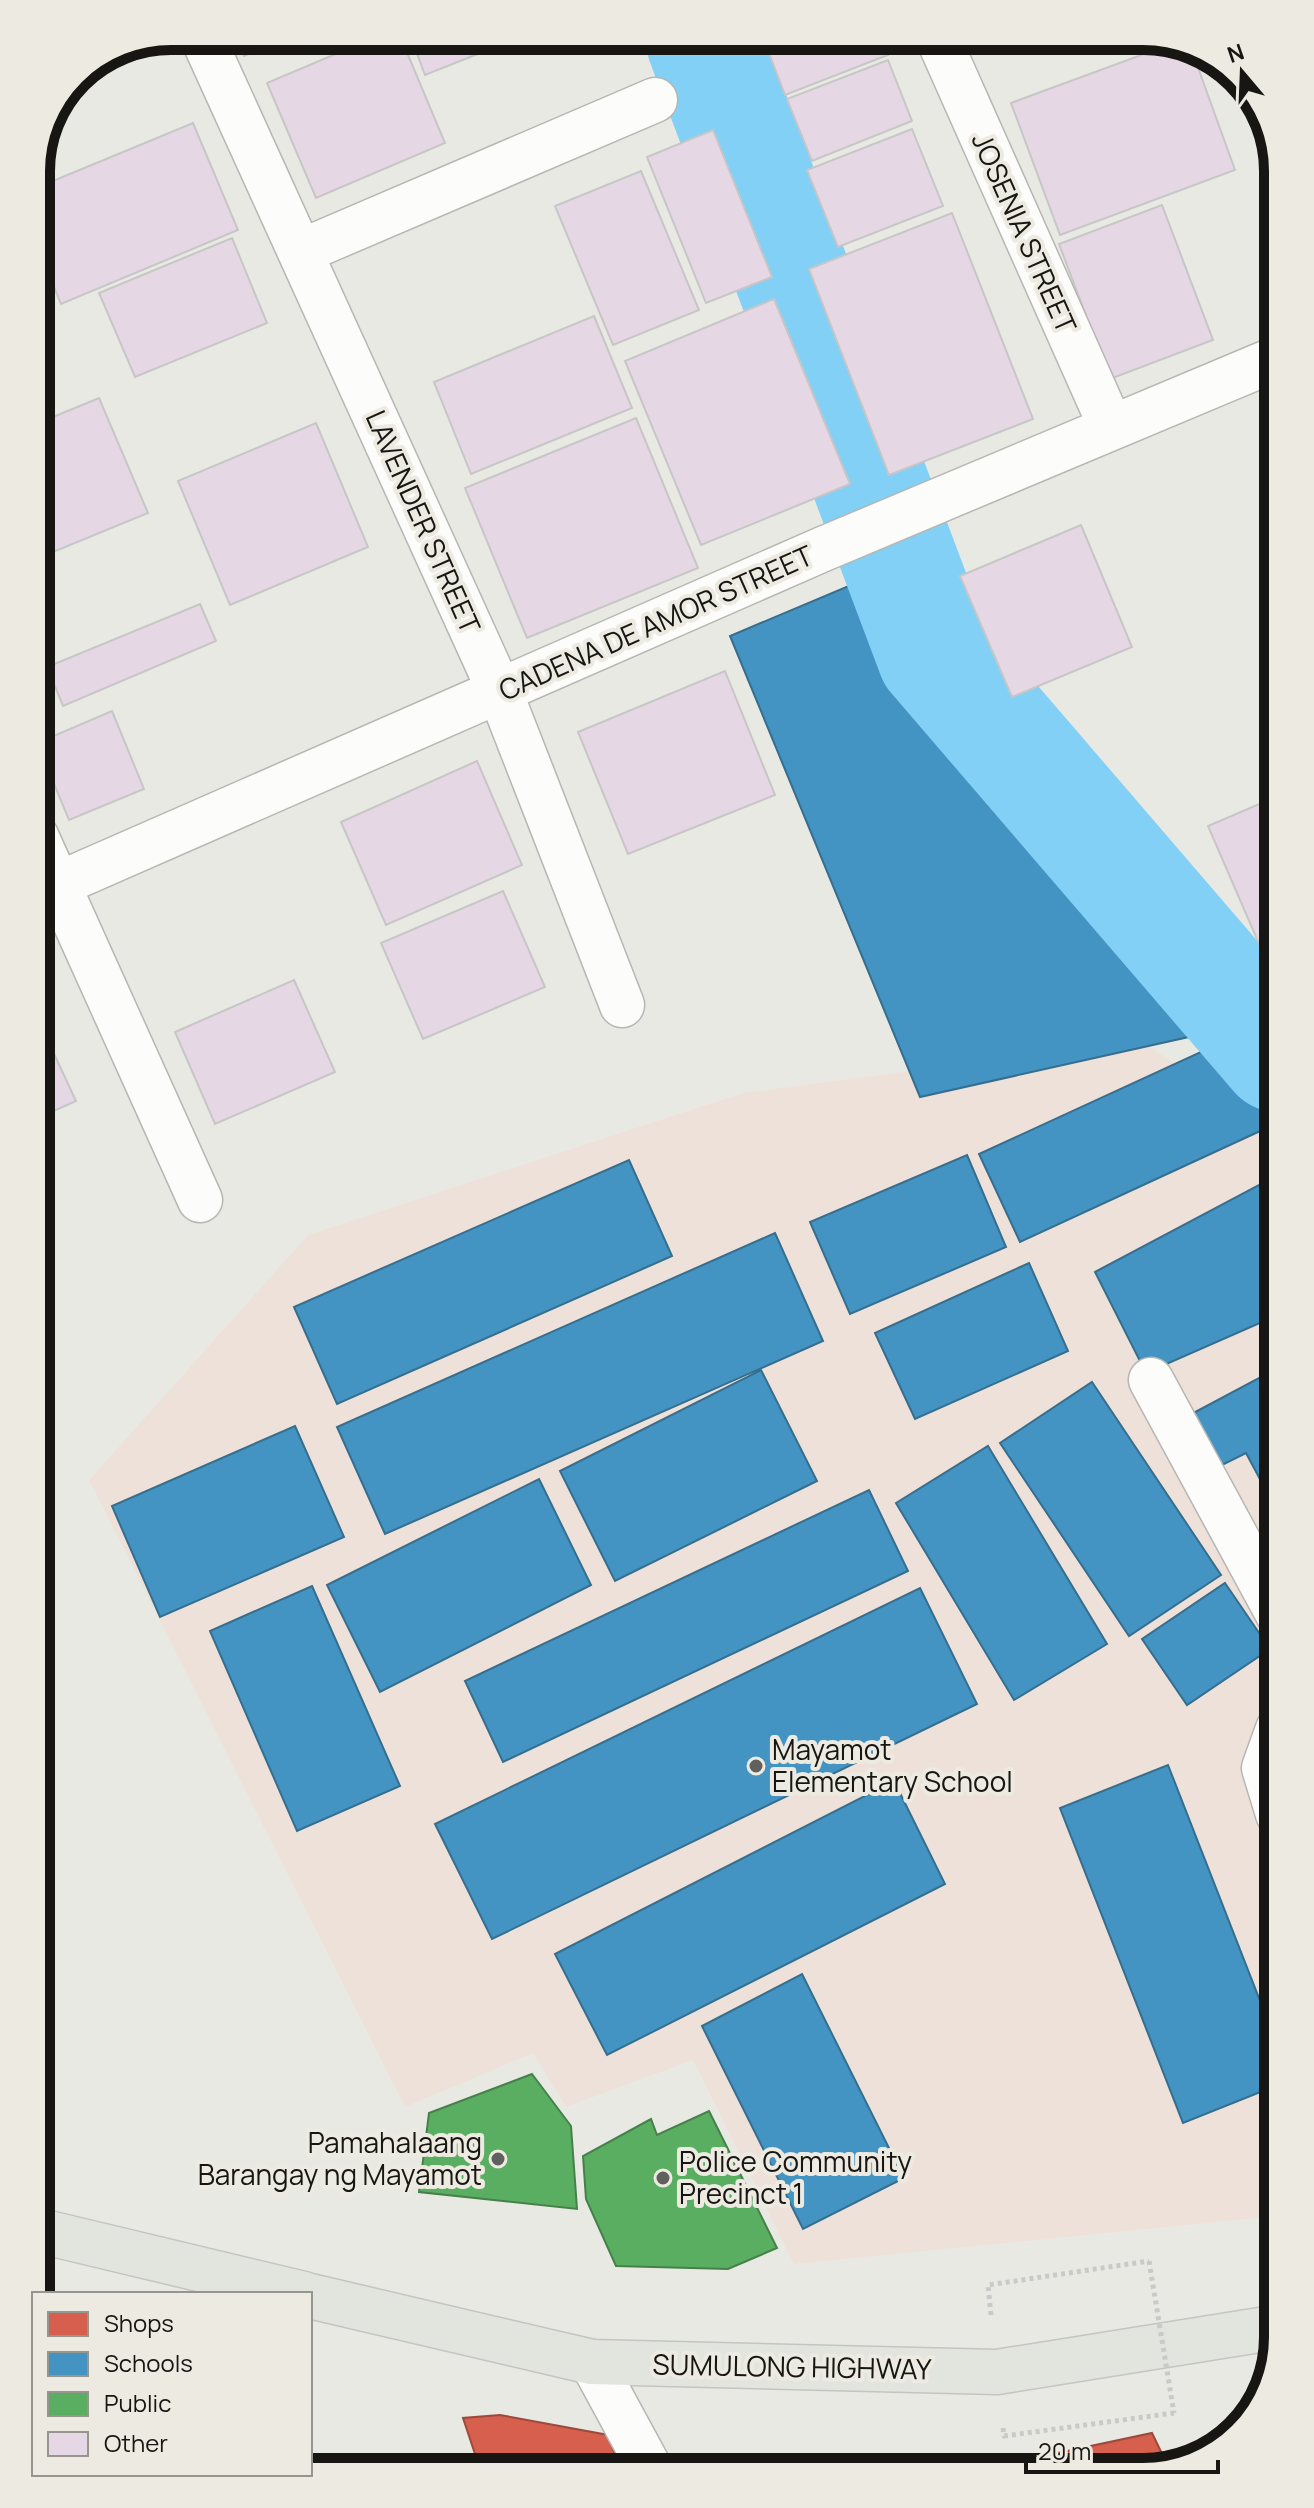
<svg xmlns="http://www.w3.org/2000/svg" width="1314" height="2508" font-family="Manrope,sans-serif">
<rect width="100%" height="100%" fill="#e9e9e4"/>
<path fill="#eee1da" d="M1141 1041 1278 1134V2216L794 2264 693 2060 566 2107 533 2053 405 2107 89 1480 308 1235 743 1093Z"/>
<path fill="#d6604d" stroke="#9d4a3c" stroke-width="2" d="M500 2415 608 2435 619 2467 480 2469 463 2418Z
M1152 2433 1166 2462 1027 2463 1025 2460Z"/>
<path fill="#4393c3" stroke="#366e8e" stroke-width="2" d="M863 580 1211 1032 920 1097 730 636Z
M1229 1039 1271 1126 1020 1242 979 1154Z
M967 1155 1006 1247 850 1314 810 1222Z
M629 1160 672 1256 337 1404 294 1307Z
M1278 1175V1315L1146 1373 1095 1272Z
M775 1233 823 1341 385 1534 337 1427Z
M1029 1263 1068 1351 915 1419 875 1333Z
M1278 1368V1513L1246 1453 1212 1470 1184 1418Z
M761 1370 817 1481 615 1581 560 1471Z
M1092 1382 1221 1575 1129 1636 1000 1443Z
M295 1426 344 1537 160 1617 112 1506Z
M988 1446 1107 1644 1014 1700 896 1503Z
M539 1479 591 1585 380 1692 327 1585Z
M869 1490 908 1571 503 1762 465 1681Z
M1225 1583 1270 1649 1187 1705 1142 1639Z
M312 1586 400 1786 297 1831 210 1631Z
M920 1588 977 1704 492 1939 435 1824Z
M1168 1765 1278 2047V2085L1183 2123 1060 1808Z
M894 1781 945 1884 607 2055 555 1954Z
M802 1974 904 2178 803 2229 702 2026Z"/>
<path fill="#5aae61" stroke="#46804a" stroke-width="2" d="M532 2074 571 2126 577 2209 419 2192 429 2113Z
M709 2111 777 2248 728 2269 616 2266 586 2199 583 2156 651 2119 657 2135Z"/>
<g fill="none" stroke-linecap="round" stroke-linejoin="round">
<path stroke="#82d0f6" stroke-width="116" d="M704 41 935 655 1278 1054"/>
</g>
<path fill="#e5d7e4" stroke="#c7c6c6" stroke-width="2" d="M881 39 888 55 785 95 764 40Z
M508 42 425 75 413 43Z
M403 43 445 143 316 198 267 83 359 44Z
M1171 44 1192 51 1235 170 1060 235 1011 103Z
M239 45H270L244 56Z
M888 60 912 121 812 161 787 99Z
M193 123 238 230 61 304 36 243V188Z
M912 129 943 206 838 247 807 170Z
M713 130 772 277 706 303 647 157Z
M641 171 699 310 613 345 555 206Z
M1162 205 1213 340 1110 379 1059 244Z
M952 213 1033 419 889 475 809 269Z
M232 238 267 323 135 377 99 293Z
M36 270 50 303 36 309Z
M774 299 850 484 701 545 625 361Z
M594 316 632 408 471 474 434 382Z
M99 398 148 513 36 559V424Z
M636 418 698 568 527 638 465 488Z
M316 423 368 547 230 605 178 481Z
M1081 525 1132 647 1012 697 960 576Z
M200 604 216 641 63 706 47 667Z
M36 609 53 649 36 656Z
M725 671 775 795 628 854 578 732Z
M112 711 144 789 69 820 37 743Z
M477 761 522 865 386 925 341 822Z
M1278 796V955L1266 960 1208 826Z
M503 891 545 987 423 1039 381 943Z
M294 980 335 1072 215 1124 175 1032Z
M36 1015 76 1101 36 1119Z"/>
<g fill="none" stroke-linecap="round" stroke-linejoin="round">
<defs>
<path id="minor" d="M938 38 1111 427
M206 45 500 692 622 1005
M300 252 655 100
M36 836 200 1200
M36 894 823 549 1278 358
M1151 1380 1278 1614
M1278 1814 1264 1768 1278 1729
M592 2362 649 2467"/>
<path id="major" d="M36 2230 304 2294
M310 2296 592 2362 997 2372 1278 2327"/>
</defs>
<use href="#minor" stroke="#b6b6b2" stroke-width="47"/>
<use href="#major" stroke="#c4c4c2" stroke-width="47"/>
<path stroke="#c9c9c7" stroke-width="5" stroke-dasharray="4 4" stroke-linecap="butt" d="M991 2315 988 2285 1149 2261
M1003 2428 1004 2436 1174 2413"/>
<use href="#minor" stroke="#fcfcfb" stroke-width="44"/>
<use href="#major" stroke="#e2e4de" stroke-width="44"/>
<path stroke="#c9c9c7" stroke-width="5" stroke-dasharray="4 4" stroke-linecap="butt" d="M1149 2261 1174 2413"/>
</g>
<g fill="#60605c" stroke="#eceae1" stroke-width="3">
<circle cx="756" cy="1766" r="8"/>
<circle cx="498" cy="2159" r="8"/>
<circle cx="663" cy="2178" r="8"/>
</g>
<g text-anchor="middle" stroke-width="8" stroke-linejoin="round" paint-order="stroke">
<g font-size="28" fill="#171613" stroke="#eceae1">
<text transform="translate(1024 233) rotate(66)" y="10">JOSENIA STREET</text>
<text transform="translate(423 522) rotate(66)" y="10">LAVENDER STREET</text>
<text transform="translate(656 623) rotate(-24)" y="10">CADENA DE AMOR STREET</text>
<text transform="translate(792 2367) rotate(1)" y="10">SUMULONG HIGHWAY</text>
</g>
<g font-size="28" fill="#171613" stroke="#eceae1" text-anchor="start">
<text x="772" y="1760">Mayamot<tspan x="772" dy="32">Elementary School</tspan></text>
<text x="482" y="2153" text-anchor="end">Pamahalaang<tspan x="482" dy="32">Barangay ng Mayamot</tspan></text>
<text x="679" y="2172">Police Community<tspan x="679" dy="32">Precinct 1</tspan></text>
</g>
</g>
<path d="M0 0H1314V2508H0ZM171 50H1143A121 121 0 0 1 1264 171V2337A121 121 0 0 1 1143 2458H171A121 121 0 0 1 50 2337V171A121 121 0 0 1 171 50Z" fill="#eceae1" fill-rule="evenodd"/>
<path fill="none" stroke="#171613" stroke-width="10" d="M171 50H1143A121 121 0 0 1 1264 171V2337A121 121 0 0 1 1143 2458H171A121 121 0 0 1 50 2337V171A121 121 0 0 1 171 50Z"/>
<rect x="32" y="2292" width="280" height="184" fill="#eceae1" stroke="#97958f" stroke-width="2"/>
<rect x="48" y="2312" width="40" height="24" fill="#d6604d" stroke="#97958f" stroke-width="2"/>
<text x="104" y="2332" font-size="24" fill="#171613">Shops</text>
<rect x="48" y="2352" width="40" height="24" fill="#4393c3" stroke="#97958f" stroke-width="2"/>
<text x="104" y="2372" font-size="24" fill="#171613">Schools</text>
<rect x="48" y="2392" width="40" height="24" fill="#5aae61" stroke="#97958f" stroke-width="2"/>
<text x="104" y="2412" font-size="24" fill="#171613">Public</text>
<rect x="48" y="2432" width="40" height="24" fill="#e5d7e4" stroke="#97958f" stroke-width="2"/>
<text x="104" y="2452" font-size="24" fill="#171613">Other</text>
<g transform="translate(1242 72) rotate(341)" stroke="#eceae1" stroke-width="6" paint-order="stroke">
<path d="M0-6L14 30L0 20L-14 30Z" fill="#171613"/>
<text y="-12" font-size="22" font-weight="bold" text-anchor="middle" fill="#171613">N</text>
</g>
<path d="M1026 2460v12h192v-12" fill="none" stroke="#171613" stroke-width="4"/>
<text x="1038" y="2460" font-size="24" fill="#171613" stroke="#eceae1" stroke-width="6" paint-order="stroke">20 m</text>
</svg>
